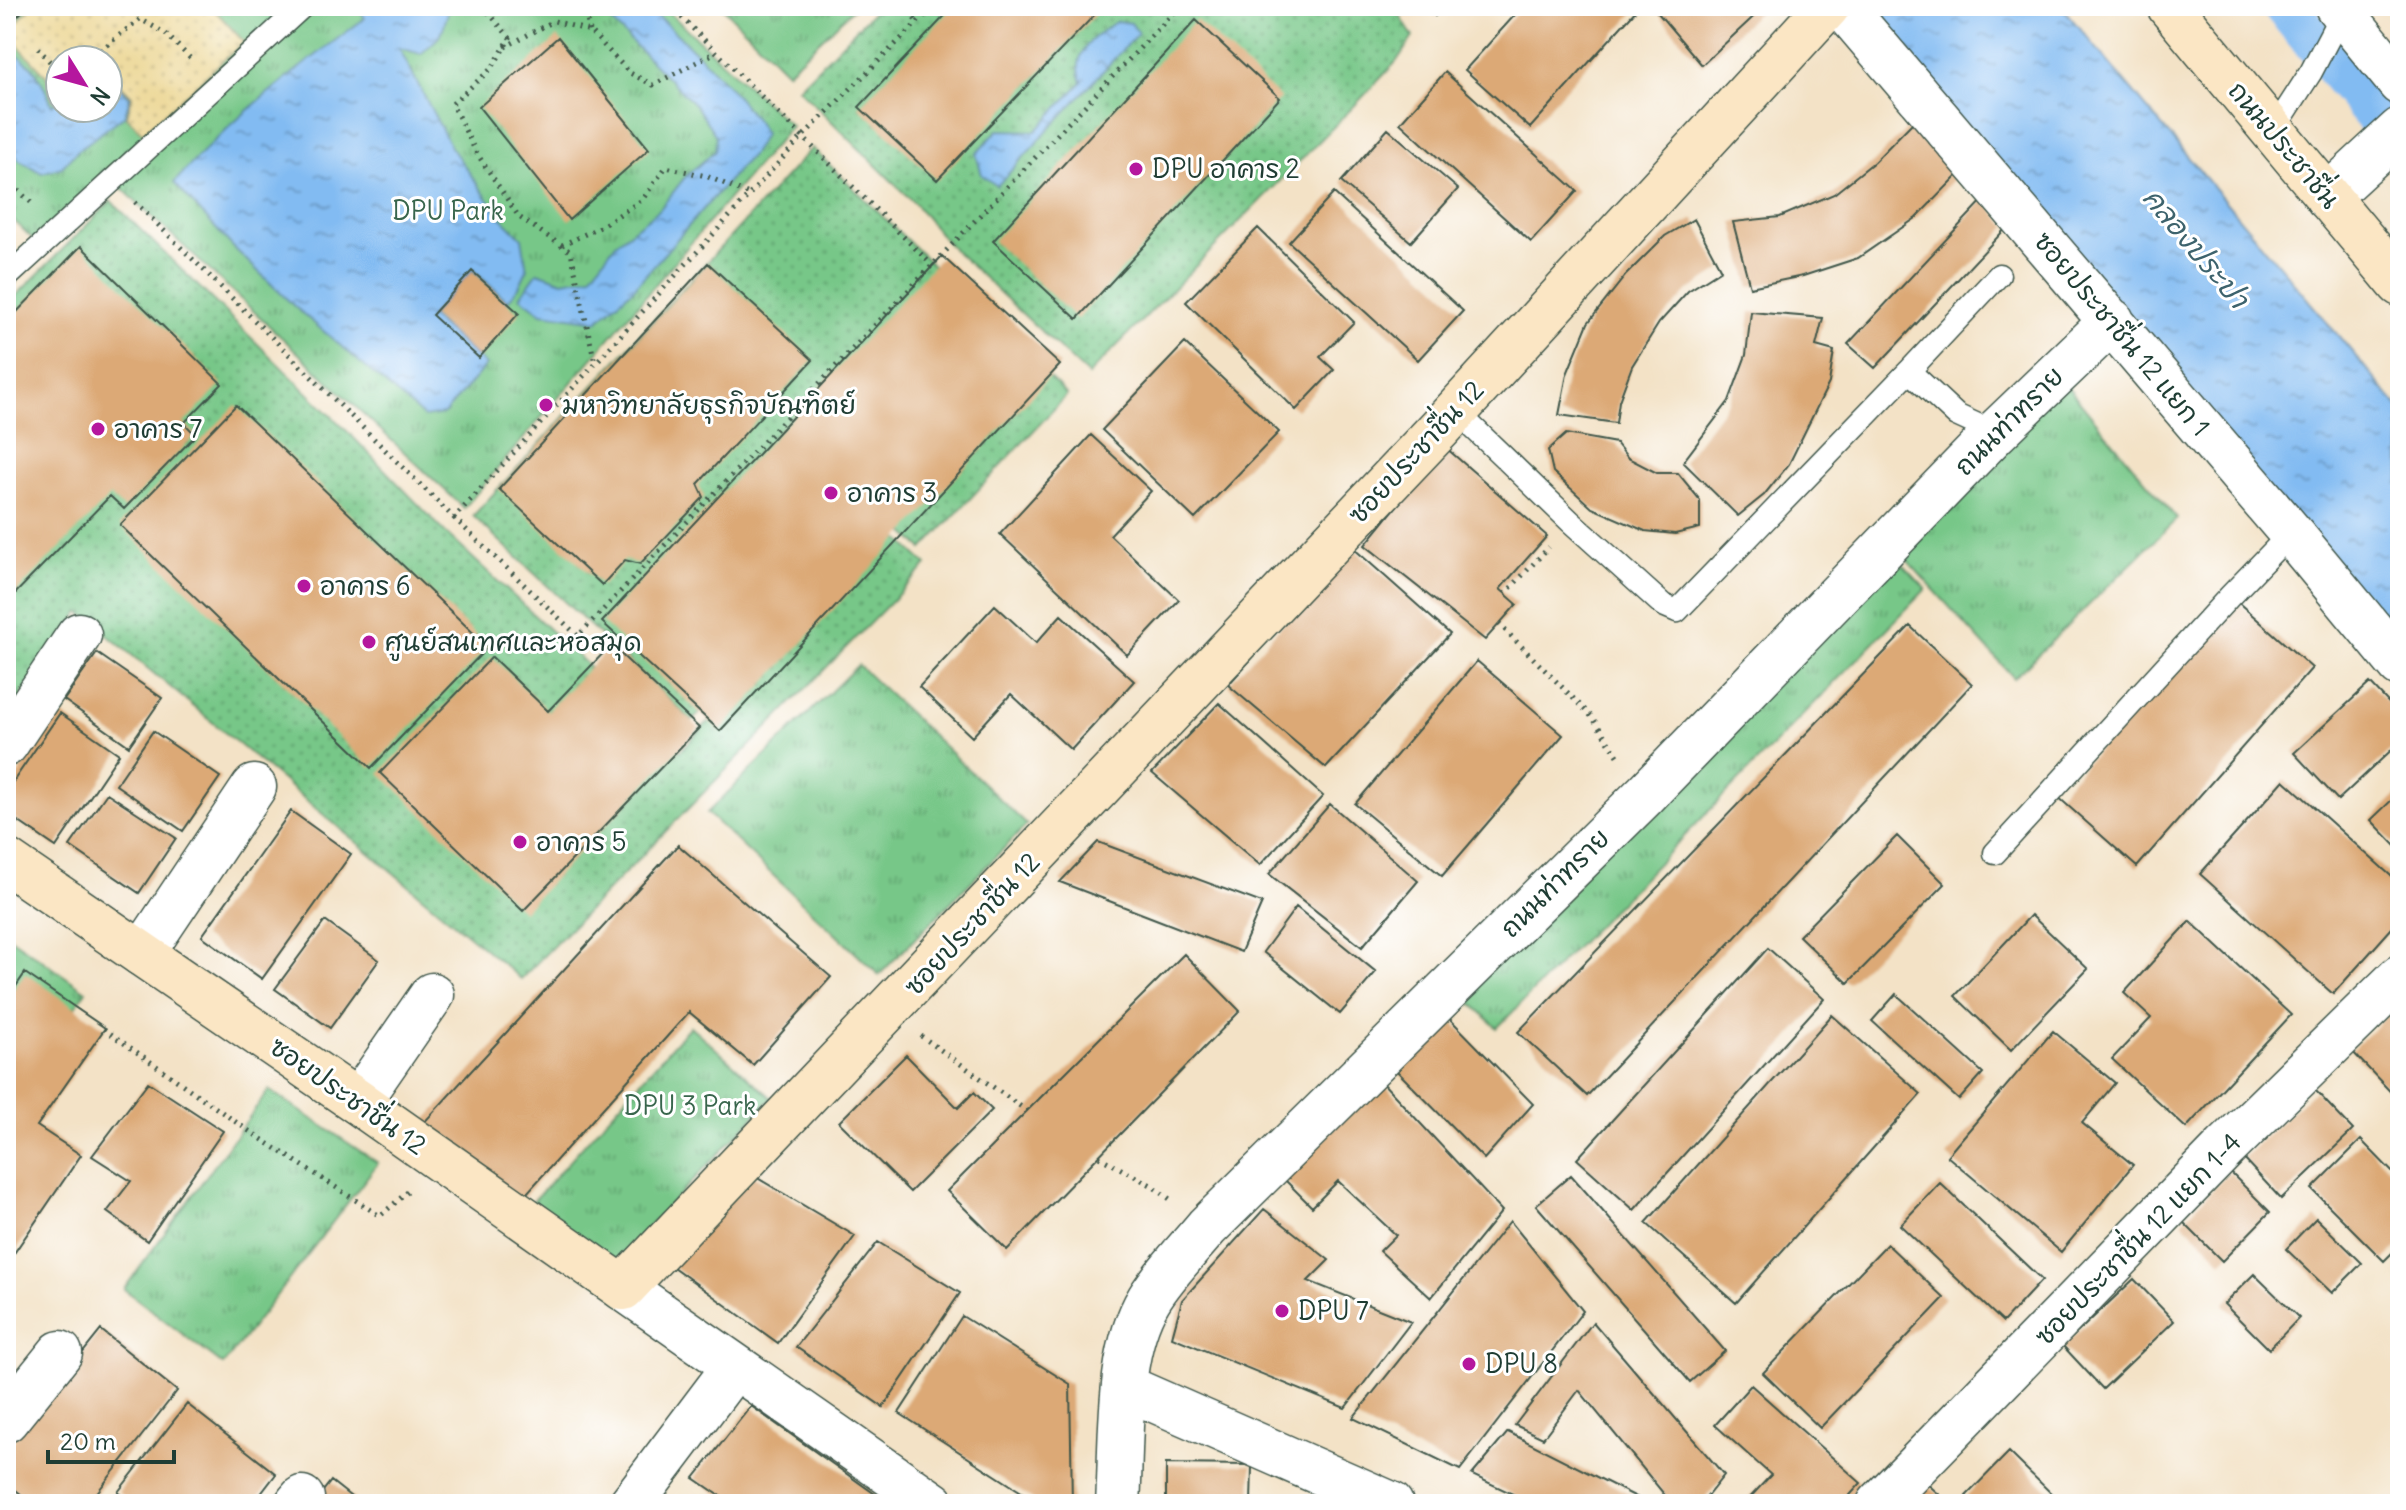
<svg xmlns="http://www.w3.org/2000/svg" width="2406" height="1510" font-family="Delius,'Playpen Sans Thai',sans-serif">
<defs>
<pattern id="grass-tufts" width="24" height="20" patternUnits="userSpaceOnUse" patternTransform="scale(2)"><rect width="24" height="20" fill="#77c788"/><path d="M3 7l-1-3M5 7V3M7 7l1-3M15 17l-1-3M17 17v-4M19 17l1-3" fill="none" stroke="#61a370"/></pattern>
<pattern id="sand-dots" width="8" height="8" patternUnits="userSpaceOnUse" patternTransform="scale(2)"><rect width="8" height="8" fill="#eeda9e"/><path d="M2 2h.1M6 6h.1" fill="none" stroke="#ccbc89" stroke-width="1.8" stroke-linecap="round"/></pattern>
<pattern id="garden-dots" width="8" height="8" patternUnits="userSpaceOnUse" patternTransform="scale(2)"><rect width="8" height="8" fill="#77c788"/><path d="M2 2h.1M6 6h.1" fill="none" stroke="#61a370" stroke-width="1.8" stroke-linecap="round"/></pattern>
<pattern id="water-ripples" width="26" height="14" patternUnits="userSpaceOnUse" patternTransform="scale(2)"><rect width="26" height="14" fill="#82bbf2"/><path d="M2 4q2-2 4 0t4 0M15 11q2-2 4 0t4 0" fill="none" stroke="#6a99c5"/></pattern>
</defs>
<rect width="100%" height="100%" fill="#fff"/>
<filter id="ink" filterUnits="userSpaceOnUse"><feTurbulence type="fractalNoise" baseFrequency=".0125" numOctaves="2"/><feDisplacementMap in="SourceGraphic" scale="16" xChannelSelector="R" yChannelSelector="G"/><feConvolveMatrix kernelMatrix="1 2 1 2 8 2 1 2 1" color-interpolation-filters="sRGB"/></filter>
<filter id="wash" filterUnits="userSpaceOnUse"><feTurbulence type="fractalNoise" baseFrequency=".006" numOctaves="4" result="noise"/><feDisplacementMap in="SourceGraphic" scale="32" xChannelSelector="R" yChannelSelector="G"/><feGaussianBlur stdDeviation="1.8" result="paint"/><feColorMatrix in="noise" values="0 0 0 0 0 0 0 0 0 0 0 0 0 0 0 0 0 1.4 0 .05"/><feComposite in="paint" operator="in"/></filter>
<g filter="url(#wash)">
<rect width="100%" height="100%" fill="#f3e2c6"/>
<path fill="url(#grass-tufts)" stroke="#4b825e" stroke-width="2" fill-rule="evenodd" d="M6 6H662L791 126 464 508 113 180 40 246 6 213ZM60 60H108V108H60Z
M721 6H856L787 72Z
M2062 380 2177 519 2014 678 1896 548Z
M1891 552 1926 589 1497 1028 1462 994Z
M858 665 1027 825 879 975 707 813Z
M6 935 86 991 6 1110Z
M690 1026 772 1098 611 1266 528 1207Z
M269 1090 378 1163 223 1365 124 1289Z"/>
<path fill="url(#sand-dots)" stroke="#868c69" stroke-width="2" d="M32 6H211L244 42 143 133 127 117 132 96 112 76H108V60H60V94L53 99 46 75 6 33Z"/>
<path fill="url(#garden-dots)" stroke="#4b825e" stroke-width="2" d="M879 6H1394L1413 37 1396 62 1357 103 1088 375 949 245 915 204 798 88Z
M812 148 1067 395 923 549 891 520 692 721 473 516Z
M111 201 351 435 446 533 680 751 892 532 927 565 521 979 80 612 6 717V306Z"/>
<path fill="url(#water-ripples)" stroke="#507c93" stroke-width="2" d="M361 6H450L441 35 421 54 399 48 451 147 500 216 522 238 527 270 519 287 508 301 473 270 431 316 486 365 444 414 424 417 295 307 232 246 174 183C230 119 297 69 365 18L359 10Z
M596 6H647C689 45 733 86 765 133L752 154 634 288 597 321 542 313 520 297 538 272 563 281 591 276 616 243 659 210 686 176 715 151 716 136 696 106Z
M1863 6H2061L2400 409V646Z
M1117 21 1131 23 1138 33 997 186 982 175 976 154 998 130 1036 131 1082 82C1070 53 1094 36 1117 21Z
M6 50C34 60 41 79 52 105L60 99V108H108V79H112L130 97 125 115 77 151 62 167 42 173 18 159 6 138Z"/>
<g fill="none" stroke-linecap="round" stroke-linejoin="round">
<path stroke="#82bbf2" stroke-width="44" d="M2285 6 2400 144"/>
</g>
<g id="blocks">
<path fill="#dca976" d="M6 6H28L6 27Z
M954 6H1103L937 180 859 107Z
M1427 6H1447L1435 16Z
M1523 6H1636L1638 8 1530 128 1465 70Z
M1652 6H1765L1702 65Z
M1196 20 1280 98 1077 319 993 241Z
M558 37 649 149 569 220 479 107Z
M1445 72 1577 191 1531 242 1400 123Z
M1915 120 1961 172 1916 218 1858 258 1803 276 1750 287 1733 222 1780 217 1834 194 1874 162Z
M1388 129 1458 189 1411 242 1341 182Z
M1334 193 1463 311 1418 360 1289 242Z
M1984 199 2007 227 1875 368 1848 344Z
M1694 219 1721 270 1688 291 1659 323 1632 366 1619 401 1616 423 1559 415 1567 374 1588 323 1626 275 1665 236Z
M1258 228 1354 322 1320 357 1334 370 1296 410 1186 302Z
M81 246 222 384 184 423 196 435 124 509 110 496 6 603V323Z
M942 256 1060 365 720 731 602 622Z
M708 263 813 360 698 484 704 497 640 564 625 560 602 585 499 489Z
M472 271 519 313 479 358 432 315Z
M1751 312 1823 318 1816 346 1834 351 1829 383 1789 464 1764 495 1738 516 1683 462 1729 401 1746 355Z
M1185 343 1279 432 1195 519 1102 430Z
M236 405 488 647 371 768 120 525Z
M1566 434 1616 443 1628 458 1657 473H1678L1700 500V528L1675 534 1645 531 1592 508 1553 472 1548 450Z
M1091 435 1151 491 1110 535 1179 600 1127 655 1000 534Z
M1445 447 1547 536 1500 589 1517 604 1485 640 1365 545Z
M1352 547 1450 634 1326 768 1228 685Z
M2232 597 2312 668 2137 867 2057 796Z
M995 605 1036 643 1061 615 1134 681 1071 750 1011 694 972 737 919 687Z
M1910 626 1972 684 1587 1096 1518 1032Z
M611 645 699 728 523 911 380 773 492 657 548 711Z
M97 653 162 698 129 746 64 700Z
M1477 661 1563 735 1442 876 1355 804Z
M2370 683 2400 715V742L2338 800 2294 753Z
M1219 703 1323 796 1260 865 1152 773Z
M60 713 119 754 56 847 6 813V792Z
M153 731 220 777 183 831 116 785Z
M2284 780 2400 884V919L2333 994 2200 874Z
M2400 792V850L2371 820Z
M107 793 176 838 139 893 70 846Z
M1330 804 1418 881 1362 947 1269 874Z
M291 811 351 854 262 979 202 936Z
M1897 836 1945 884 1848 983 1799 936Z
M1098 842 1262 903 1241 952 1060 882Z
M678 845 831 977 753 1065 689 1012 519 1202 418 1129Z
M1296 907 1376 972 1340 1014 1263 952Z
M2031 915 2088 969 2011 1050 1955 996Z
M325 921 379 960 330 1028 275 989Z
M2190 921 2291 1015 2186 1128 2112 1059 2151 1018 2124 993Z
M1768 948 1824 999 1634 1210 1577 1159Z
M1184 954 1240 1011 1007 1250 947 1191Z
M25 973 105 1028 37 1126 81 1155 6 1265V1001Z
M1896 994 1983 1073 1959 1100 1872 1021Z
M2400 1004V1102L2351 1050Z
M1832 1015 1921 1094 1736 1303 1646 1223Z
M1447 1016 1533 1104 1484 1159 1394 1068Z
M2053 1031 2115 1083 2082 1123 2133 1165 2061 1252 1947 1156Z
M906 1055 958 1108 974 1092 992 1110 910 1192 839 1122Z
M1381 1081 1502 1211 1431 1298 1380 1251 1396 1235 1338 1181 1312 1207 1284 1179Z
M148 1082 223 1131 147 1241 107 1212 131 1181 92 1156Z
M2315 1090 2353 1130 2281 1199 2243 1158Z
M2361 1140 2400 1180V1245L2384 1261 2312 1189Z
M2230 1172 2270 1212 2222 1261 2182 1221Z
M749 1173 855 1236 778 1343 662 1259Z
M1571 1175 1725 1351 1690 1382 1536 1205Z
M1940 1183 2042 1280 2003 1322 1900 1225Z
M1264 1209 1329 1260 1308 1281 1411 1322 1345 1408 1172 1337 1182 1300Z
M2316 1218 2362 1263 2332 1293 2286 1249Z
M1510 1221 1583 1311 1460 1470 1353 1418Z
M878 1242 960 1293 883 1407 796 1347Z
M1887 1244 1944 1298 1820 1428 1763 1373Z
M2254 1274 2299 1318 2269 1349 2224 1304Z
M2134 1279 2174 1321 2103 1389 2063 1346Z
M962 1316 1070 1384 1072 1504H1040L899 1413Z
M1593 1322 1724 1475 1701 1504H1672L1579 1390 1543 1438 1515 1425Z
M101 1330 177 1391 88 1504H33L6 1482V1449Z
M1751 1385 1861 1483 1842 1504H1744L1771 1475 1715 1425Z
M187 1404 276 1474 253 1504H133L118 1492Z
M751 1406 889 1504H732L694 1478Z
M1508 1432 1650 1504H1534L1472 1475Z
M2009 1452 2057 1499 2053 1504H1974L1966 1496Z
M1166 1464 1252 1465 1251 1504H1166Z
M331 1481 360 1504H313Z
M1924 1481 1950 1504H1903Z"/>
</g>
</g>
<g filter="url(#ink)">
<use href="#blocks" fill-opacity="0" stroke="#3f564a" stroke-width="2"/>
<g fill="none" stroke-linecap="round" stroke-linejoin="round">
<defs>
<path id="service" d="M2273 131 2311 72 2345 7
M6 278 303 6
M1909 371 1999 275
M1456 411 1570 521 1663 605 1677 611 1909 371 1956 415 1995 433
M1995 853 2230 596 2291 533"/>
<path id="minor" d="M1842 6 2291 533 2400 665
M2337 6 2400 83
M2327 197 2400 130
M6 744 79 635
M142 954 254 787
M358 1102 432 995
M623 1288 933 1504
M1125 1387 1391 1504
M6 1420 60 1353
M297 1504 302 1498
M631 1504 735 1366
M1118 1504C1122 1442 1116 1353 1149 1299 1165 1273 1188 1250 1207 1227L1645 795 1995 433 2112 321
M1879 1504 2225 1148 2400 977"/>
<path id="secondary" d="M2169 6 2400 284
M6 861 358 1102 623 1288 1440 428 1828 6"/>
</defs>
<use href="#service" stroke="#3f564a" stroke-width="25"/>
<use href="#minor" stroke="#3f564a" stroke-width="47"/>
<use href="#secondary" stroke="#3f564a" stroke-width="47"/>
<path stroke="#3f564a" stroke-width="5" stroke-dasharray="2 6" stroke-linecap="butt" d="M235 6 244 16
M483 6 510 38 492 68 452 104 476 152 519 217 571 252 595 363
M583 6 590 31
M670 6 933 266
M904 6 917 22
M505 47 554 21 590 31 630 73 653 85 716 52
M38 48 60 73
M88 60 140 19 165 33 194 62
M6 179 35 206
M135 202 454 518 802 137 934 6
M562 245 600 227 642 200 666 167 706 176 749 194
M454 518 578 636 1180 6
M1505 594 1549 547
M1499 624 1592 717 1621 760
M104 1029 243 1127 380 1216 411 1189
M921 1036 1027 1111
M1099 1157 1151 1185 1174 1202"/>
<use href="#service" stroke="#fff" stroke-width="22"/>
<use href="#minor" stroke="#fff" stroke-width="44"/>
<use href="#secondary" stroke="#fbe6c4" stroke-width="44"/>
</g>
</g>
<g fill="#b5179e" stroke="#fff" stroke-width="3">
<circle cx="1136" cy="169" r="8"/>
<circle cx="546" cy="405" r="8"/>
<circle cx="98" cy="429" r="8"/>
<circle cx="831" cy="493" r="8"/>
<circle cx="304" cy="586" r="8"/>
<circle cx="369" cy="642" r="8"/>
<circle cx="520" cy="842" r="8"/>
<circle cx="1282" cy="1311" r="8"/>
<circle cx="1469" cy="1364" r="8"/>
</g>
<g text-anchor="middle" stroke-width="6" stroke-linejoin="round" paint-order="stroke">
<g font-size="26" fill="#1f3d34" stroke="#fff">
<text transform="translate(2284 145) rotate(50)" y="9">ถนนประชาชื่น</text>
<text transform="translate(2122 334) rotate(50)" y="9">ซอยประชาชื่น 12 แยก 1</text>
<text transform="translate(2009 421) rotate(-45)" y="9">ถนนท่าทราย</text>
<text transform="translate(1416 452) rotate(-47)" y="9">ซอยประชาชื่น 12</text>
<text transform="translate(1555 883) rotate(-45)" y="9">ถนนท่าทราย</text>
<text transform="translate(972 924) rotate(-47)" y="9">ซอยประชาชื่น 12</text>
<text transform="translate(348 1096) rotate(35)" y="9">ซอยประชาชื่น 12</text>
<text transform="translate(2138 1239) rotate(-46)" y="9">ซอยประชาชื่น 12 แยก 1-4</text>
</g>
<g font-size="26" fill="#1f3d34" stroke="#fff" text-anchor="start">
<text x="1152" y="178">DPU อาคาร 2</text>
<text x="562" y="414">มหาวิทยาลัยธุรกิจบัณฑิตย์</text>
<text x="114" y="438">อาคาร 7</text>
<text x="847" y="502">อาคาร 3</text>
<text x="320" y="595">อาคาร 6</text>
<text x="385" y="651">ศูนย์สนเทศและหอสมุด</text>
<text x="536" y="851">อาคาร 5</text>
<text x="1298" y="1320">DPU 7</text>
<text x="1485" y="1373">DPU 8</text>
</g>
<g font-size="26" fill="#39664d" stroke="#fff">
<text x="448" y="220">DPU Park</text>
<text x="690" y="1115">DPU 3 Park</text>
</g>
<g font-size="28" font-style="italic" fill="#3d636d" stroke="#fff">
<text transform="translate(2196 248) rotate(50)" y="10">คลองประปา</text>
</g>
</g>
<rect width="2406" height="1510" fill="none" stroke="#fff" stroke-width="32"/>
<g transform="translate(84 84) rotate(127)"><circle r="38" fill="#ffffff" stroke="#a5b1ae" stroke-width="2"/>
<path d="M0-6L14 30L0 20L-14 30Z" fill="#b5179e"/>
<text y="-12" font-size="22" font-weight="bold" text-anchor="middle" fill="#1f3d34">N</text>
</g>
<path d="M48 1450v12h126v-12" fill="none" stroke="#1f3d34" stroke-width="4"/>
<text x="60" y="1450" font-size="24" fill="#1f3d34" stroke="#ffffff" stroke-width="6" paint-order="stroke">20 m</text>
</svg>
